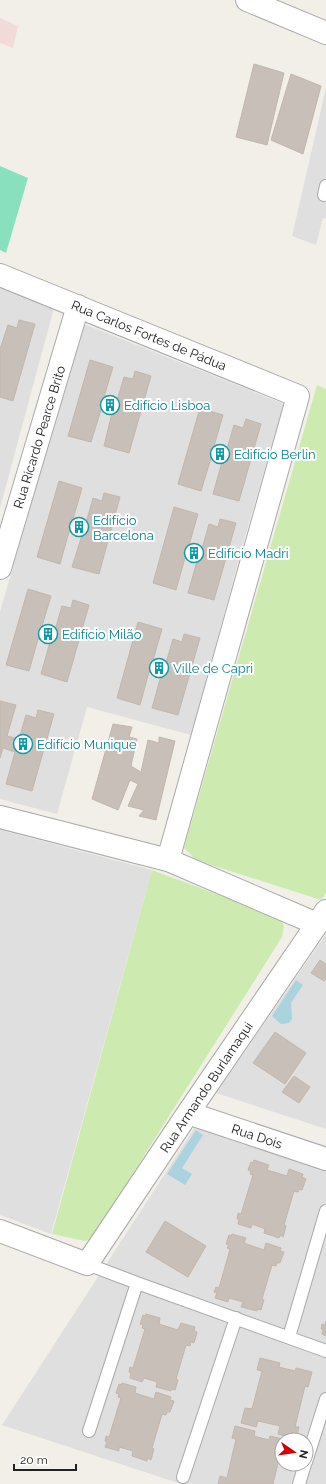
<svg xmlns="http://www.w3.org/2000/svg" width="326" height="1484" font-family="Raleway,sans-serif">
<rect width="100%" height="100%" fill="#f2efe9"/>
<path fill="#e0dfdf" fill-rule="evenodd" d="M326 88V219L323 218 316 245 292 236Z
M0 286 54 308 0 508Z
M84 324 284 404 250 519 191 735 87 707 57 814 0 799V612L44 458Z
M0 830 152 870 51 1234 0 1215Z
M326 934V1129L216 1093Z
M195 1127 326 1170V1484H181L2 1425ZM282 1440H306V1464H282Z"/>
<path fill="#f2dad9" d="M0 18 18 26 13 48 0 43Z"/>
<path fill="#cdebb0" d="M317 385 326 389V893L321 900 196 860 184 848Z
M152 870 281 918 284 927 282 937 94 1235 90 1240 85 1241 52 1234Z"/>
<path fill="#88e0be" d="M0 166 28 178 6 253 0 250Z"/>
<path fill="#aad3df" d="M296 980 303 985 291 1003 292 1019 289 1023 281 1024 272 1016Z
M196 1130 203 1135 182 1168 192 1174 185 1185 167 1174Z"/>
<path fill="#c7bfb8" stroke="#c4b6ab" d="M254 64 284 73 267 145 236 137Z
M291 74 321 86 303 154 271 140Z
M19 320 35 324 13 401 0 397V349L8 325 17 328Z
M90 360 113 367 104 397 117 401 124 377 133 379 135 371 151 376 129 453 104 446 112 413 101 410 91 442 68 436Z
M200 408 223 415 214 446 227 449 234 425 243 428 246 419 261 424 239 501 213 494 222 462 211 458 201 491 178 484Z
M59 481 82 488 73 519 86 523 93 498 102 501 104 493 120 497 99 574 72 567 82 535 69 532 60 564 37 557Z
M174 507 198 514 189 545 202 549 209 524 218 527 220 519 236 523 214 600 188 593 197 561 185 558 176 590 153 583Z
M28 589 51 596 42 626 55 630 62 606 71 608 73 600 89 605 67 682 41 674 50 642 38 639 29 671 6 665Z
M138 622 162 629 153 660 166 663 173 639 182 642 184 634 200 638 178 715 152 708 161 676 149 672 140 705 117 698Z
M0 701 16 705 7 736 19 739 26 715 36 718 38 710 54 714 32 791 6 784 15 752 3 748 0 758Z
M113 724 132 727 129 737 137 739 131 766 141 772 148 740 159 743V737L175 741 156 820 139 816 144 810 128 806 138 784 130 780 118 810 92 799Z
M320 960 326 964V979L324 981 311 973Z
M275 1032 306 1053 285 1084 253 1063Z
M294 1076 310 1087 299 1103 282 1092Z
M254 1160 269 1165 267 1170 287 1176 289 1169 303 1174 302 1177 306 1179 302 1190 299 1189 298 1192 294 1191 284 1225 286 1226 283 1237 280 1235 279 1238 264 1233 265 1229 252 1224 251 1228 238 1224 239 1219H237L238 1213 241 1214 253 1175 250 1174 251 1171 248 1170 251 1162 253 1163Z
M165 1221 206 1246 188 1277 146 1252Z
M232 1234 246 1238 244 1243 264 1250 266 1243 281 1248 280 1251 284 1252 280 1263H277L276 1266 272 1265 262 1299 264 1300 261 1310 257 1309V1311L241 1307 243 1302 229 1298 228 1302 215 1298 217 1293 214 1292 216 1287 219 1288 230 1249 227 1248 229 1245 226 1244 229 1235 231 1236Z
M146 1314 160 1318 159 1324 178 1330 181 1323 195 1327 194 1331 197 1332 194 1343 191 1342 190 1346 186 1345 176 1379 178 1380 175 1390 172 1389 171 1391 156 1387 157 1382 144 1378 142 1382 130 1378 131 1373 129 1372 130 1367 133 1368 145 1329 142 1328 143 1325 140 1324 143 1315 145 1316Z
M326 1321V1336L322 1334 323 1329H321L322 1324 325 1325Z
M260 1358 280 1363 279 1367 295 1371 296 1368 312 1372 308 1387 305 1386 295 1427H299L296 1439 278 1434 280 1426 258 1421 256 1427 241 1423 245 1408 252 1409 262 1371 257 1370Z
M122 1383 136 1387 135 1393 154 1399 156 1392 171 1397 170 1400 174 1401 170 1412H167L166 1415 162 1414 152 1448 154 1449 151 1460 148 1458 147 1461 132 1456 133 1451 119 1447V1451L105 1447 107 1442 105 1441 106 1436 109 1437 121 1398 118 1397 119 1394 116 1393 119 1384 121 1385Z
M235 1426 255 1431 254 1436 269 1440 270 1436 287 1440H282V1455H280L273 1484H218L220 1476 227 1478 236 1439 232 1438Z"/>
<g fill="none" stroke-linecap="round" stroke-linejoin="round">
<defs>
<path id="service" d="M324 195 326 186
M87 1264 137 1283 326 1351
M289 1337 326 1211
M89 1431 137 1283
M306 1462 326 1399
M183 1477 236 1318
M299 1484 305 1464"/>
<path id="minor" d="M0 275 298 396 168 860
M0 568 78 306
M0 817 168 860 317 924
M188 1113 326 1159
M0 1231 87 1264 188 1113 326 911"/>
<path id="tertiary" d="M247 0 326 33"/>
</defs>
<use href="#service" stroke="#a9a9a9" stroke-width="14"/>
<use href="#minor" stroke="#a9a9a9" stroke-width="24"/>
<use href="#tertiary" stroke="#a9a9a9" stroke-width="24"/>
<use href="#service" stroke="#fff" stroke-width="12"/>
<use href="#minor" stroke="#fff" stroke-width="22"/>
<use href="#tertiary" stroke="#fff" stroke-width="22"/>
</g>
<defs>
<symbol id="building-ring" viewBox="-11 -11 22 22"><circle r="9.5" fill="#fff" stroke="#0f9aa8" stroke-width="1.5"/><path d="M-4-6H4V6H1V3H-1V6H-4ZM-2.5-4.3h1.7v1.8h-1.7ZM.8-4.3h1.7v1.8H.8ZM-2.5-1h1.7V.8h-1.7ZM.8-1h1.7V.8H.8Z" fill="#0f9aa8"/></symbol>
</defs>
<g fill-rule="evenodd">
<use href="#building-ring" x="99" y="394" width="22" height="22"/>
<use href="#building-ring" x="209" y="443" width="22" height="22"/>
<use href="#building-ring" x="68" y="516" width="22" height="22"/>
<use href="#building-ring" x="183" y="542" width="22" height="22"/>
<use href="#building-ring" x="37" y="623" width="22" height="22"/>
<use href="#building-ring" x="148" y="657" width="22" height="22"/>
<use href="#building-ring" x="12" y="733" width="22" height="22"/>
</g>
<g text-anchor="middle" stroke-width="4" stroke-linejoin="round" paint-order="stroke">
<g font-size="13" fill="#222" stroke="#fff">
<text transform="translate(149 335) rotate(22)" y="5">Rua Carlos Fortes de Pádua</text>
<text transform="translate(39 437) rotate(-73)" y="5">Rua Ricardo Pearce Brito</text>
<text transform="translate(206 1087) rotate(-56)" y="5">Rua Armando Burlamaqui</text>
<text transform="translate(257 1136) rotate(18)" y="5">Rua Dois</text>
</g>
<g font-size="13" fill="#0d838f" stroke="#fff" text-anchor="start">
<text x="124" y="410">Edifício Lisboa</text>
<text x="234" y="459">Edifício Berlin</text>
<text x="93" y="525">Edifício<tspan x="93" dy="15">Barcelona</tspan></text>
<text x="208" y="558">Edifício Madri</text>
<text x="62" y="639">Edifício Milão</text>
<text x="173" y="673">Ville de Capri</text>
<text x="37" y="749">Edifício Munique</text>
</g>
</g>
<g transform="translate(294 1452) rotate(103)"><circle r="19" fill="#ffffff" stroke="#a7a7a7"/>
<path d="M0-3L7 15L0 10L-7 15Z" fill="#d40000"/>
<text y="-6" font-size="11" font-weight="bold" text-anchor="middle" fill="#222222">N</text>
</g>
<path d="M14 1464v6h62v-6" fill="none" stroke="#222222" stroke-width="2"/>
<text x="20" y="1464" font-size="12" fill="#222222" stroke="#ffffff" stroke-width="3" paint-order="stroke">20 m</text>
</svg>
